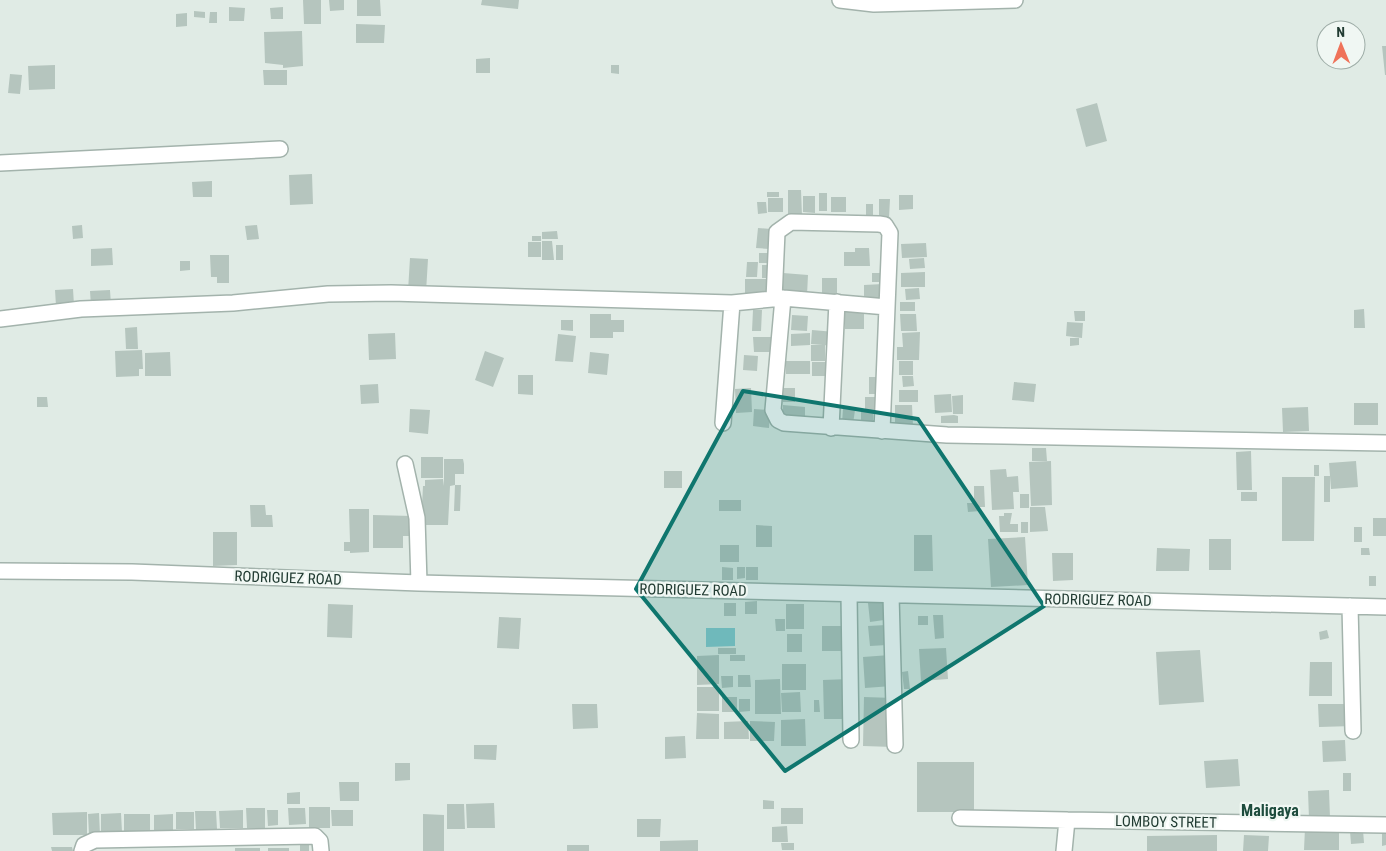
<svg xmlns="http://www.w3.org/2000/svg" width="1386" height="851" font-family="'Roboto Condensed',sans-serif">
<rect width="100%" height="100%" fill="#e0ebe5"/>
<path fill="#88cacf" d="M706 628H735V646L706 647Z"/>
<path fill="#b5c5be" d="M303 0H321V24H304Z
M329 0H344V10L330 11Z
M357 0H380L381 16H357Z
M482 0H519L518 9 481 5Z
M229 7 245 8 244 21H229Z
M283 7V19H271L270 8Z
M194 11 205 12V18L194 17Z
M210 12H217V23H209Z
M187 13V26L176 27V14Z
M356 24 385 25 384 43H356Z
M302 31 303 66 283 68V65L265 63 264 32Z
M1382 46H1386V75H1385Z
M490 58V73H476V59Z
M55 65V89L29 90 28 66Z
M611 65H619V74L611 73Z
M263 70H287V85H264Z
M10 74 22 75 20 94 8 93Z
M1097 103 1107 141 1086 147 1076 109Z
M312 174 313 204 290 205 289 175Z
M212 181V197H193L192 182Z
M788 190H801L802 216H788Z
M767 192H779V197H767Z
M819 193H827V211H819Z
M899 195H913V209L899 210Z
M803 196H815V213L803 212Z
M831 197H846V212H831Z
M768 198H783V212H768Z
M879 199H890L889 218H879Z
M757 202H766L767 213 758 214Z
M866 204H873V218H866Z
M82 225 83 238 73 239 72 226Z
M257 225 259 239 247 240 245 226Z
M758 228 771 229 769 249 756 248Z
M557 231 558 239H542V232Z
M532 236H541V241H532Z
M542 241H552L554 260H542Z
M528 242H541V257H528Z
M926 243 927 257 902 258 901 244Z
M556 245H563V260H556Z
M112 248 113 265 91 266V249Z
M855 248H869L870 266H844V252H855Z
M759 253H773V263H759Z
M210 255H229V283H217V277H211Z
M410 258 428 259 426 292 408 291Z
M924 258 925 268 910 269 909 259Z
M180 261H190V270L180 271Z
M747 262H758L757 277H746Z
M762 265H773V278H762Z
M925 272V287H901V273Z
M783 273 808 275 807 295 782 293Z
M872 273H888V282H872Z
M822 278H837V296H822Z
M745 279H772V294H745Z
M883 284V299L864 300V285Z
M919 288 920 299 906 300 905 289Z
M73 289 74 305 56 306 55 290Z
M110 290 111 305 91 306 90 291Z
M900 302H915V311H900Z
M845 309H864V329H845Z
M1364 309 1365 328H1354V310Z
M753 310H762L761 331H752Z
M1074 311H1085V321H1075Z
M590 314H611V320H624V332H613V338H590Z
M900 314H916L917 331H901Z
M792 315 808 316 807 331 791 330Z
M561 320H573V331L561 330Z
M1067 322 1083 323 1082 338 1066 336Z
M137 327 138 349H126L125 328Z
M812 330 835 332 834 346 811 344Z
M920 332 919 360H897V347H903L902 333Z
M395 333 396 359 369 360 368 334Z
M810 333V345L791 346V334Z
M558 334 576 336 573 362 555 361Z
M753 337H777V352H754Z
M1070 338H1079V345L1070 346Z
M811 345H825V361H811Z
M142 350 143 369H139V376L116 377 115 351Z
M485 351 504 358 493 387 475 380Z
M170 352 171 376H145V353Z
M590 352 609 354 607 375 588 373Z
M744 355 758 356 757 371 743 370Z
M786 361H810V374H786Z
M899 361H913V375H899Z
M812 362H832V376H812Z
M518 375H533V395L518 394Z
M902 376H913L914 386 903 387Z
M869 377H882V394H869Z
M1014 382 1036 384 1034 402 1012 400Z
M378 384 379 403 361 404 360 385Z
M751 388 752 412 736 413 735 389Z
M783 388H795V402H783Z
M899 390H918V402H899Z
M951 394 952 412 935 413 934 395Z
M963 395V414H953L952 396Z
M37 397H47L48 407H37Z
M865 397H877L878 410H865Z
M1354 403H1378V425H1354Z
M783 405 805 407V420L783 418Z
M895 405H912L913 426 895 427Z
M1308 407 1309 431 1283 432 1282 408Z
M410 409 430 410 428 434 409 432Z
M754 409 770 410 769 428 753 426Z
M843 409 855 410 853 424 842 423Z
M861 412H873V426H861Z
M954 415 958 416V423H941V416Z
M1032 448H1046L1047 461H1032Z
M1251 451 1252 490H1237L1236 452Z
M421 457H443V478H421Z
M444 459H463L464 464V474H455V485L450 486 448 525H421L423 486H425V480L443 479 444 486Z
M1051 461 1052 505 1031 506 1029 462Z
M1356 461 1358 487 1331 489 1329 463Z
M1314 465H1319V476H1314Z
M1006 469 1007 477 1018 476 1019 492H1013L1014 509 992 510 990 470Z
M664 471H682V488H664Z
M1324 476H1330V502H1324Z
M1282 477H1315L1314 541H1282Z
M455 485H461L460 511H454Z
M974 486H984L985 507H980V511L968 512 967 503H974Z
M1241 492H1257V501H1241Z
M1020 494H1029V508H1020Z
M719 500H741V511H719Z
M250 505H265L266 515H272L273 527H251Z
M1030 507H1045L1048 531 1030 532Z
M349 509H369V552L350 553V551H344V542H350Z
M1004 513H1012L1010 524H1018V532H1000L999 516H1004Z
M373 515 412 516V536H403V548H373Z
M1373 518H1386V536H1373Z
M1021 522H1028V533H1021Z
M756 525 772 526V547H756Z
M1354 527H1362V542H1354Z
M213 532H237V565L213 566Z
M914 535H932L933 571H914Z
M1025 537 1028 585 991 587 988 539Z
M1209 539H1231V570H1209Z
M720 545H739V562H720Z
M1157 548 1190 549 1189 571H1156Z
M1361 548H1369L1370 555H1361Z
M1052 553H1073V580L1053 581Z
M722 567 733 568V580H722Z
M737 567H745V578L737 579Z
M746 567H758V580H746Z
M1369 576H1376V586H1369Z
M757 601V614H745V602Z
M888 601 891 619 870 622 868 603Z
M724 603H736V616H724Z
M328 604 353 605 352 638 327 637Z
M786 604H804V629H786Z
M933 615H943L944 638 935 639Z
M918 616H928V625H918Z
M499 617 521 618 519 649 497 648Z
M775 619H785V631H776Z
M886 625 887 645 870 646 868 626Z
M822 626H848V651H822Z
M1327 630 1329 638 1320 640 1319 632Z
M787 634H802V652H787Z
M718 648H736V654H718Z
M946 648 948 679 921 681 919 649Z
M1200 650 1204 702 1159 705 1156 652Z
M719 655V684L697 685V656Z
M730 655H745V661H730Z
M890 655 892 686 865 688 863 657Z
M1310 662H1332V696H1309Z
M782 664H806V690H782Z
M908 671 910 689H904L902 672Z
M738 675H750L751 687H738Z
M721 676H733V687L722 688Z
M780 679 781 714H755V680Z
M850 679 851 719H824L823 680Z
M697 687H719V711H697Z
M800 692 801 712H782L781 693Z
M722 697H737V712H722Z
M864 697 894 698 893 747 863 746Z
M739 699H750V711L739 712Z
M814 700H819L820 712H814Z
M572 704H597L598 728 573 729Z
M1318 704H1353V726L1319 727Z
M697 713 719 714V739H696Z
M805 719 806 746H781V720Z
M748 721 749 739H724V722Z
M750 721 775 722 774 741H750Z
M685 736 686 758 665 759V737Z
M1345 740 1346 761 1323 762 1322 741Z
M474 745H497L496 760 474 759Z
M1238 759 1240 786 1206 788 1204 761Z
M917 762H974V812H917Z
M395 763H410V780L395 781Z
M1343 773H1351V791H1343Z
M339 782H359V801H340Z
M1329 790 1330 818 1309 819 1308 791Z
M300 792V804H287V793Z
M763 800 774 801V809H763Z
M494 803 495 828H467L466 804Z
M447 804H464L465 829H447Z
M309 807H330V828H309Z
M246 808H265V828H247Z
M288 808H305L306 824 289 825Z
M781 808H803V824H781Z
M243 810V828H220L219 811Z
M267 810H278V825L268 826Z
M331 810H353V826H332Z
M195 811H216L217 829 196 830Z
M87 812V835H53L52 813Z
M176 812H194V829H176Z
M99 813 100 835H89L88 814Z
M121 813 122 832 101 833V814Z
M124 814H150V832H124Z
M173 814V831H154V815Z
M423 814 444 815V851H423Z
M637 819H661L660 837H637Z
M787 826 788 842H772V827Z
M1305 828 1339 829V850H1304Z
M1363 830 1364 843 1351 844 1350 831Z
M1382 830H1386V845L1382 846Z
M1217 835V851H1147V836Z
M1244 835 1269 836 1268 851H1243Z
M698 840V851H660V841Z
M300 843H309V851H300Z
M781 843H794V850H782Z
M567 845H589V851H567Z
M51 847H72L73 851H52Z
M235 848H260V851H235Z
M268 848H289V851H268Z"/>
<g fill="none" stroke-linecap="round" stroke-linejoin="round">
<defs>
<path id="minor" d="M840 0 874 4 1015 0
M0 163 280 149
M783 298 773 410 778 420 784 423 947 435 1386 443
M774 299 777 232 791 222 879 224 885 225 890 233 882 431
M0 319 81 309 233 303 328 294 391 293 732 303 783 298 887 307
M723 423 732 303
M831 428 837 302
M405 464 417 518 419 583
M0 571 132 572 419 583 1386 607
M849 594 851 740
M891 595 895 745
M1350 606 1353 731
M960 818 1067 820
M82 851 84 845 95 840 315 836 320 841 321 851
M1064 851 1067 820 1386 825"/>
</defs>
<use href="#minor" stroke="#a3b3ac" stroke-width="18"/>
<use href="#minor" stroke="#fff" stroke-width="15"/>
</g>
<path fill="#0f766e" fill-opacity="0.2" stroke="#0f766e" stroke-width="4" stroke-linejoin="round" d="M743 391 918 419 1044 606 785 771 636 589Z"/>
<g text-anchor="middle" stroke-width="4.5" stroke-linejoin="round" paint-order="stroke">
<g font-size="15" fill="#213b32" stroke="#f0f7f3">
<text transform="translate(288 578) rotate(2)" y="5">RODRIGUEZ ROAD</text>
<text transform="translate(693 590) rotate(1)" y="5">RODRIGUEZ ROAD</text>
<text transform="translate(1098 600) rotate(1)" y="5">RODRIGUEZ ROAD</text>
<text transform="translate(1166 822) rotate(1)" y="5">LOMBOY STREET</text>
</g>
<g font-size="16" font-weight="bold" fill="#1d4c3d" stroke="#f0f7f3">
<text x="1270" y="816">Maligaya</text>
</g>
</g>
<g transform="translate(1341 45) rotate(359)"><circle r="24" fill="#f0f7f3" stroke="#9daca6"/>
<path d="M0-4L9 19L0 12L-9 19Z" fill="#ef7259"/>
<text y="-8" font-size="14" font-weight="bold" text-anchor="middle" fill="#213b32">N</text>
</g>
</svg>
